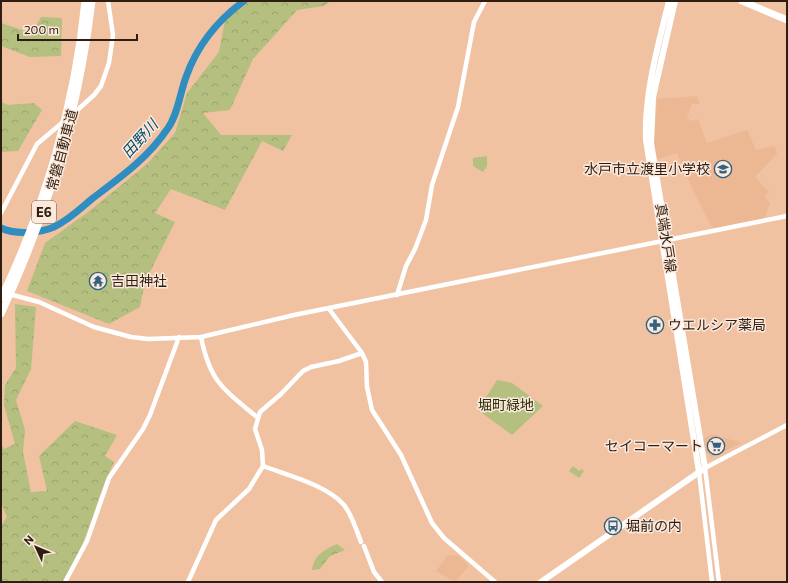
<svg xmlns="http://www.w3.org/2000/svg" width="788" height="583" font-family="Commissioner,'Noto Sans JP',sans-serif">
<defs>
<pattern id="forest-crowns" width="20" height="18" patternUnits="userSpaceOnUse"><rect width="20" height="18" fill="#b4bf80"/><path d="M2 6a3 3 0 1 1 6 0M12 15a3 3 0 1 1 6 0" fill="none" stroke="#9ba46e"/></pattern>
</defs>
<rect width="100%" height="100%" fill="#f0c2a2"/>
<path fill="#ebb893" d="M697 96 700 104H692L687 117 690 121 698 119 707 143 747 130 756 150 775 146 777 154 755 177 769 192 764 196 770 203 765 217 760 220 713 229 691 186 677 153 656 160 654 141 657 99Z
M712 434 742 443 712 457 705 452 703 439Z
M448 555H457L469 566 455 582 436 571Z"/>
<path fill="url(#forest-crowns)" d="M250 1H330L324 6 297 10 253 59 230 110 203 113 221 135H292L283 151 262 141 225 210 171 189 155 213 175 222 145 282 140 307 109 324 27 291 45 243 88 212 147 164 175 133 187 93 219 52 225 20Z
M41 17 62 18 61 56 30 57 1 46V23L32 33Z
M1 102 8 105 34 103 42 110 18 151 1 152Z
M15 304 36 307 31 369 16 400 25 430 23 452 31 492 47 491 39 456 75 421 117 435 105 456 114 462C94 501 88 546 62 582H1V526L7 517 1 503V443L4 449 15 444 4 405 5 385 16 368Z
M337 544 345 550 330 556 320 569 312 570C314 555 324 550 337 544Z"/>
<path fill="#b4bf80" d="M487 156V166L483 172 473 166V158Z
M497 380 512 383 543 406 512 435 478 410Z
M573 466 579 471 582 469 584 471 579 478 569 471Z"/>
<g fill="none" stroke-linecap="round" stroke-linejoin="round">
<path stroke="#2f8dbf" stroke-width="7" d="M1 228C15 235 40 233 54 227 69 220 81 208 93 198 121 177 148 158 168 128 178 114 180 93 186 77 197 46 218 20 244 1"/>
<path stroke="#fff" stroke-width="4.5" d="M72 115 94 95 101 86 109 63 113 35 108 1
M1 213 37 144 63 122
M9 294 39 302 94 327 131 337 148 339 201 337 294 315 787 216
M397 295 406 266 415 249 426 220 432 185 458 107 474 22 485 1
M329 309 362 353 366 362 367 387 372 410 401 455 432 523 444 538 495 582
M201 337C210 382 223 389 257 417
M263 466C287 475 327 485 344 505 352 515 356 529 361 542
M699 472 712 582
M364 546 374 572 382 582
M65 582 87 541 109 478 143 429 150 415 179 337
M188 582 216 520 249 489 263 466 262 450 255 429 260 412 281 394 303 371 311 367 339 361 362 353
M719 582 705 468 787 425"/>
<path stroke="#fff" stroke-width="6" d="M669 1C658 46 644 94 646 140L699 472
M541 582 705 468 651 143 653 97 675 1"/>
<path stroke="#fff" stroke-width="7" d="M742 1 787 20
M1 298C45 206 75 103 85 1
M1 314C48 214 79 111 92 1"/>
</g>
<defs>
<symbol id="school-ring" viewBox="-11 -11 22 22"><circle r="9.5" fill="#fce9dc" stroke="#316381" stroke-width="1.5"/><path d="M0-5L7-2L0 1L-7-2ZM-4 1L0 2.5L4 1V4Q0 6-4 4Z" fill="#316381"/></symbol>
<symbol id="temple-ring" viewBox="-11 -11 22 22"><circle r="9.5" fill="#fce9dc" stroke="#316381" stroke-width="1.5"/><path d="M0-6L5-2H3V0L6.5 2.5H4V6H1.5V3h-3V6H-4V2.5H-6.5L-3 0V-2H-5Z" fill="#316381"/></symbol>
<symbol id="pharmacy-ring" viewBox="-11 -11 22 22"><circle r="9.5" fill="#fce9dc" stroke="#316381" stroke-width="1.5"/><path d="M-2-6h4v4h4v4h-4v4h-4v-4h-4v-4h4Z" fill="#316381"/></symbol>
<symbol id="supermarket-ring" viewBox="-11 -11 22 22"><circle r="9.5" fill="#fce9dc" stroke="#316381" stroke-width="1.5"/><path d="M-6-5.5h2.5l.6 2H6L4.5 2H-2.5L-4.4-4H-6ZM-1.5 3.2a1.3 1.3 0 1 0 .1 0ZM3 3.2a1.3 1.3 0 1 0 .1 0Z" fill="#316381"/></symbol>
<symbol id="bus-ring" viewBox="-11 -11 22 22"><circle r="9.5" fill="#fce9dc" stroke="#316381" stroke-width="1.5"/><path d="M-5-6H5V4H4V6H2V4H-2V6H-4V4H-5ZM-3.5-4V0h7V-4ZM-3.5 1.2v1.5H-2V1.2ZM2 1.2v1.5H3.5V1.2Z" fill="#316381"/></symbol>
</defs>
<g fill-rule="evenodd">
<use href="#school-ring" x="713" y="159" width="20" height="20"/>
<use href="#temple-ring" x="88" y="271" width="20" height="20"/>
<use href="#pharmacy-ring" x="645" y="315" width="20" height="20"/>
<use href="#supermarket-ring" x="706" y="436" width="20" height="20"/>
<use href="#bus-ring" x="603" y="516" width="20" height="20"/>
</g>
<g text-anchor="middle" stroke-width="3" stroke-linejoin="round" paint-order="stroke">
<rect fill="#fce9dc" stroke="#6c5a4e" stroke-width="1" x="32" y="201" width="24" height="22" rx="3"/>
<g font-size="13" font-weight="bold" fill="#2e1d11">
<text x="44" y="217">E6</text>
</g>
<g font-size="14" fill="#2e1d11" stroke="#fce9dc">
<text transform="translate(62 150) rotate(-75)" y="5">常磐自動車道</text>
<text transform="translate(666 238) rotate(81)" y="5">真端水戸線</text>
</g>
<g font-size="14" fill="#2e1d11" stroke="#fce9dc" text-anchor="start">
<text x="710" y="174" text-anchor="end">水戸市立渡里小学校</text>
<text x="111" y="286">吉田神社</text>
<text x="668" y="330">ウエルシア薬局</text>
<text x="703" y="451" text-anchor="end">セイコーマート</text>
<text x="626" y="531">堀前の内</text>
</g>
<g font-size="14" fill="#292e07" stroke="#fce9dc">
<text x="506" y="410">堀町緑地</text>
</g>
<g font-size="15" font-style="italic" fill="#004d6f" stroke="#fce9dc">
<text transform="translate(140 139) rotate(-48)" y="5">田野川</text>
</g>
</g>
<rect width="788" height="583" fill="none" stroke="#2e1d11" stroke-width="4"/>
<g transform="translate(36 547) rotate(314)" stroke="#fce9dc" stroke-width="3" paint-order="stroke">
<path d="M0-3L7 15L0 10L-7 15Z" fill="#2e1d11"/>
<text y="-6" font-size="11" font-weight="bold" text-anchor="middle" fill="#2e1d11">N</text>
</g>
<path d="M18 34v6h119v-6" fill="none" stroke="#2e1d11" stroke-width="2"/>
<text x="24" y="34" font-size="12" fill="#2e1d11" stroke="#fce9dc" stroke-width="3" paint-order="stroke">200 m</text>
</svg>
